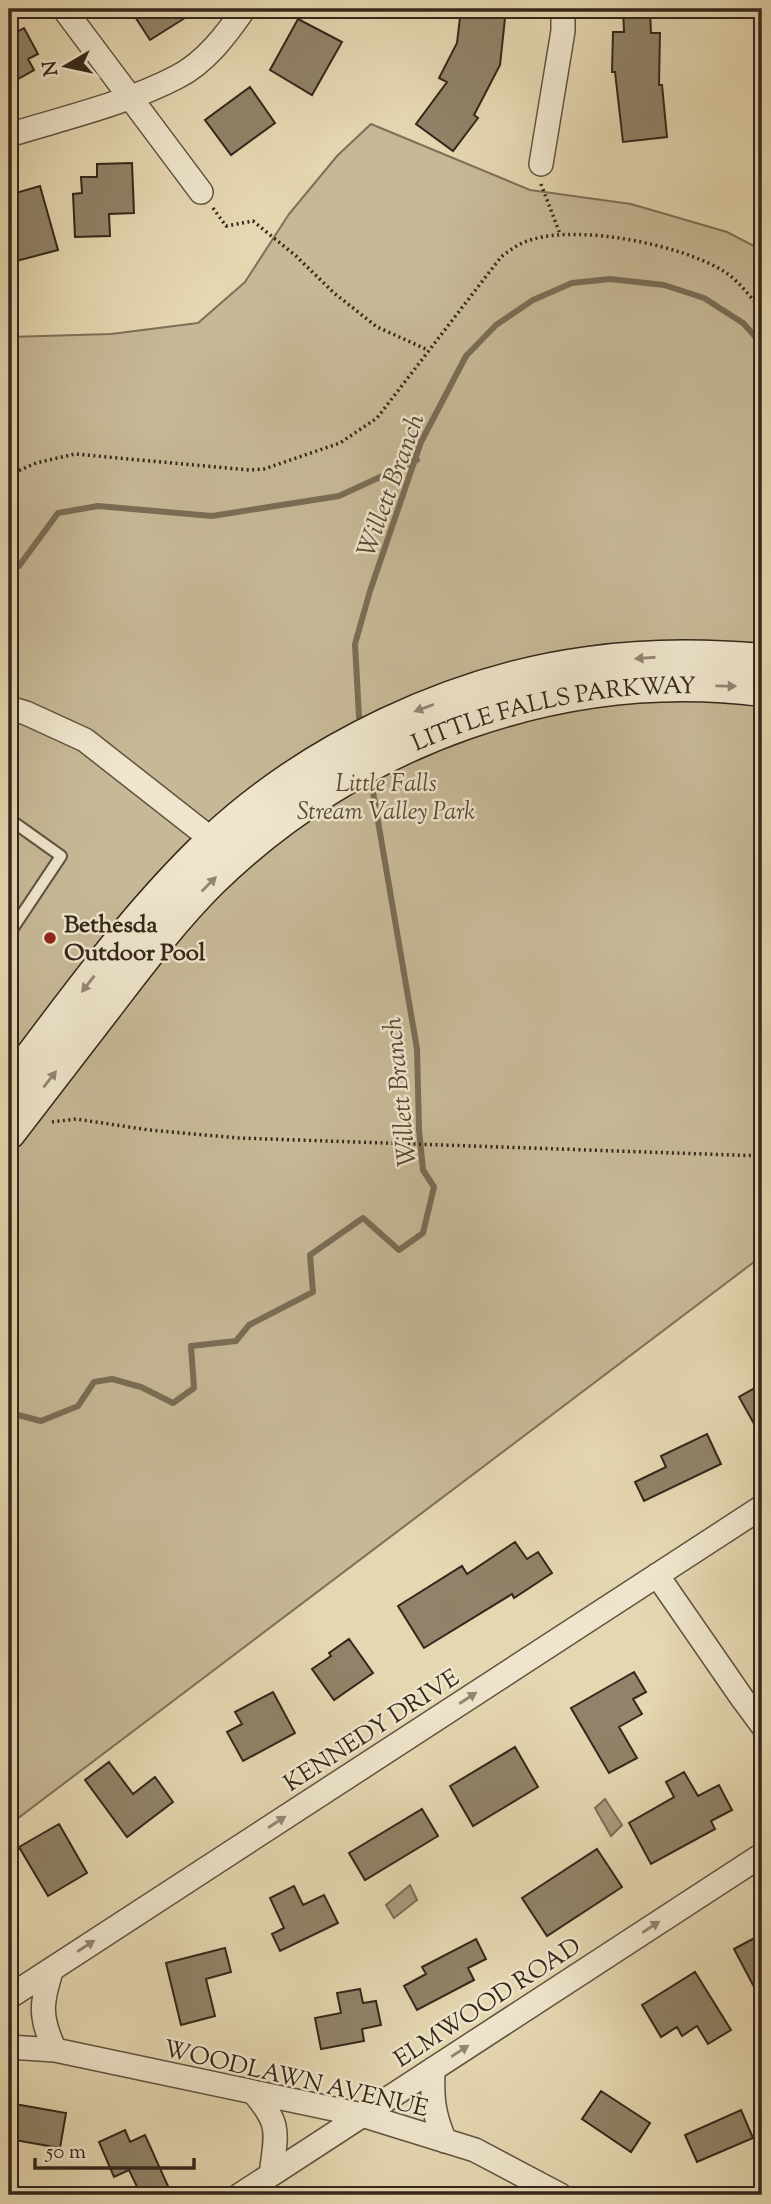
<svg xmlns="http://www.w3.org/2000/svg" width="771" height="2204" font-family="'Sorts Mill Goudy',serif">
<rect width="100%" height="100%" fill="#e5d7b1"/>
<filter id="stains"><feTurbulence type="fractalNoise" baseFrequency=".00286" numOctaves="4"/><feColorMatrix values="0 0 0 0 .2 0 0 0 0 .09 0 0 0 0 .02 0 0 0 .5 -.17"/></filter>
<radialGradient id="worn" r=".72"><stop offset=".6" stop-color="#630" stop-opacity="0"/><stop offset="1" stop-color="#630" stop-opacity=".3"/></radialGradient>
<path fill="#c7b997" stroke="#7e7058" stroke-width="2" d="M371 124 530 190 631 204 727 232 762 250V1256L9 1825V337L111 334 198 323 245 282 289 214 337 156Z"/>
<path fill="#a99b7e" stroke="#7a6d56" stroke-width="2" d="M605 1799 622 1825 611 1836 595 1808Z
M410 1885 417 1900 394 1918 386 1905Z"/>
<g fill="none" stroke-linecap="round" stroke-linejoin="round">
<path stroke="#7a6d56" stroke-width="6" d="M9 569 19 566 58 513 98 506 212 516 339 496 417 460
M359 717 355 644 370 591 421 442 466 356 496 325 533 300 572 283 610 279 664 285 704 298 743 323 762 344
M9 1422 14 1414 41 1421 78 1406 94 1382 112 1379 141 1387 173 1403 194 1388 191 1346 236 1341 249 1325 313 1292 310 1255 363 1218 399 1250 423 1233 434 1187 423 1170 419 1130 417 1049 373 792"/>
</g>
<path fill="#908369" stroke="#34271a" stroke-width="2" d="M130 9H199L150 40Z
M461 9H506L500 65 474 115 478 118 453 151 416 124 447 82 439 78 457 43Z
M623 9H650L651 33H660L659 85H662L667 137 623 142 615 72H612L613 32H624Z
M298 19 342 42 312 95 270 70Z
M24 28 38 54 28 59 34 70 9 84V36Z
M250 87 275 123 231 155 205 120Z
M132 163 134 213 109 214 110 236 75 237 73 194 82 193 81 177H97V164Z
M40 186 58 250 9 263V195Z
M762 1384V1438L739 1397Z
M707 1434 721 1464 644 1501 635 1482 666 1467 661 1456Z
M515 1542 527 1559 538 1552 552 1573 514 1598 512 1594 424 1648 398 1606 462 1566 467 1574Z
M349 1639 373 1673 334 1700 312 1669 331 1656 329 1653Z
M634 1672 646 1692 633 1699 642 1714 619 1727 637 1758 609 1773 571 1708Z
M273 1692 295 1733 243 1761 227 1732 242 1724 235 1712Z
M515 1747 538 1787 473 1826 450 1786Z
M109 1762 133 1794 155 1777 173 1802 127 1837 85 1780Z
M684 1772 698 1796 719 1785 732 1810 711 1821 715 1829 651 1864 629 1823 674 1797 666 1782Z
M422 1809 438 1836 365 1880 349 1853Z
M59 1824 87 1873 48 1896 19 1847Z
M597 1849 622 1887 547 1936 522 1898Z
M294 1886 303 1905 324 1895 338 1923 280 1951 272 1934 284 1928 270 1898Z
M762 1934V2002L734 1949Z
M476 1939 486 1959 468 1968 474 1980 417 2010 404 1986 426 1974 422 1967Z
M225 1948 231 1972 206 1979 215 2016 181 2025 166 1963Z
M695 1972 731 2030 708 2044 697 2026 682 2036 677 2027 661 2037 642 2005Z
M360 1989 363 2003 376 2001 381 2025 362 2029 364 2041 321 2049 315 2018 341 2013 337 1993Z
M601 2091 650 2123 631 2152 582 2119Z
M9 2103 66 2113 60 2148 9 2139Z
M741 2110 753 2138 697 2162 685 2135Z
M125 2130 130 2142 145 2135 172 2195H141L129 2170 114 2177 99 2142Z"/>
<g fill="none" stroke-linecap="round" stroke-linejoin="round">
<defs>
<path id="lane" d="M9 819 61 856 9 934
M9 1046 26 1059"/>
<path id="street" d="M64 9 201 192
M9 135C64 118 125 104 177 77 205 63 227 34 244 9
M541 164 563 31V9
M9 708 26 713 85 740 224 849
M657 1575 742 1698 762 1725
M52 1969C41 2002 39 2017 55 2050
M9 1997 762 1507
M9 2047 55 2050 362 2115 475 2150 560 2195
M433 2069C432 2098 433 2114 445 2141
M253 2092C282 2125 276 2133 271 2175
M240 2195 762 1855"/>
<g id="secondary">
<path d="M9 1086C72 1003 135 914 211 842 310 749 453 681 588 663 645 655 705 655 762 660"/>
<path id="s1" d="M9 1133C41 1091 74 1049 106 1007 139 964 172 920 211 881 355 740 561 665 762 690"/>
</g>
</defs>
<use href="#lane" stroke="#605340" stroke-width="14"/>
<use href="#street" stroke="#605340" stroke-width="26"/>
<use href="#secondary" stroke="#34271a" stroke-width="35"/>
<path stroke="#34271a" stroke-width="3.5" stroke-dasharray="2 3.5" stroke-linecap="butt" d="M541 184 560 234
M213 208 226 226 253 221 296 256 334 293 377 327 428 350
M9 475 36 463 75 454 249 470 264 469 340 443 377 418 501 257C511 249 521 242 534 239 582 225 683 245 725 272 739 281 751 298 762 310
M52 1122 76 1119 149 1130 239 1138 762 1156"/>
<use href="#lane" stroke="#eee5cc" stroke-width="10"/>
<use href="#street" stroke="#eee5cc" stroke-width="23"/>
<use href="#secondary" stroke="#eee5cc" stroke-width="32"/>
</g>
<defs><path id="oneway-solid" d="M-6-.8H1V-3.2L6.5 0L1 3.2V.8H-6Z" transform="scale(1.75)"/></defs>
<g fill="#918673">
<use href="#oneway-solid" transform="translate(645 658) rotate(176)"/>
<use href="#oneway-solid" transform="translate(726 686) rotate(1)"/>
<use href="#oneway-solid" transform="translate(424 708) rotate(160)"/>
<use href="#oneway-solid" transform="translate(209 884) rotate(-45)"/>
<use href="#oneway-solid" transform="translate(88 984) rotate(128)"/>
<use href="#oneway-solid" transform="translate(50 1079) rotate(-52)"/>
<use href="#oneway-solid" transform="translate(468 1698) rotate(-33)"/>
<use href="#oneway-solid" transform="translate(277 1822) rotate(-33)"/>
<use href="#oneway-solid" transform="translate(651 1927) rotate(-33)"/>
<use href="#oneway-solid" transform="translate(86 1946) rotate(-33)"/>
<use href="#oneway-solid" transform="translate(460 2051) rotate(-33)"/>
</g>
<circle fill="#8f2418" stroke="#eee5cc" stroke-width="2.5" cx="50" cy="938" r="7"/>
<g text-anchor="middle" stroke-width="5" stroke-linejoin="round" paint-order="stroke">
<g font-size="24" fill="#34271a" stroke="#eee5cc">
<text dy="8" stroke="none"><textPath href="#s1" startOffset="714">LITTLE FALLS PARKWAY</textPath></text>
<text transform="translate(371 1730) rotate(-33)" y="8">KENNEDY DRIVE</text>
<text transform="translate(487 2002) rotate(-33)" y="8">ELMWOOD ROAD</text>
<text transform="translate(296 2078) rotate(13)" y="8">WOODLAWN AVENUE</text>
</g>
<g font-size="24" font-style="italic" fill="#594c39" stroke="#eee5cc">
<text x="386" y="791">Little Falls<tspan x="386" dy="28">Stream Valley Park</tspan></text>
</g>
<g font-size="24" font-weight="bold" fill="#34271a" stroke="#eee5cc" text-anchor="start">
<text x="64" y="932">Bethesda<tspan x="64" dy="28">Outdoor Pool</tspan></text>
</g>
<g font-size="26" font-style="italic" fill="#574a38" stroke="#eee5cc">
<text transform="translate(390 485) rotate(-70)" y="9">Willett Branch</text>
<text transform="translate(399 1092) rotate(-96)" y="9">Willett Branch</text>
</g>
</g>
<rect width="771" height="2204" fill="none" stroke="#e5d7b1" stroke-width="35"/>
<rect x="10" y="10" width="750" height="2183" fill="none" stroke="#34271a" stroke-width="3.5"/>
<rect x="18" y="18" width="736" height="2169" fill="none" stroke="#34271a" stroke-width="2"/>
<g transform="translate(66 66) rotate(261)" stroke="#eee5cc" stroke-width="5" paint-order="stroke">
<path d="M0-5L12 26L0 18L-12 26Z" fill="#34271a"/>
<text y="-10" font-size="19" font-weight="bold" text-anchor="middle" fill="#34271a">N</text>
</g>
<path d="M35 2158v10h159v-10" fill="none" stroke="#34271a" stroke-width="3.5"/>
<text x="46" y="2158" font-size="21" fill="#34271a" stroke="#eee5cc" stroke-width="5" paint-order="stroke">50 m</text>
<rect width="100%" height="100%" filter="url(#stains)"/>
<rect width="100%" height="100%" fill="url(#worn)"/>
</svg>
